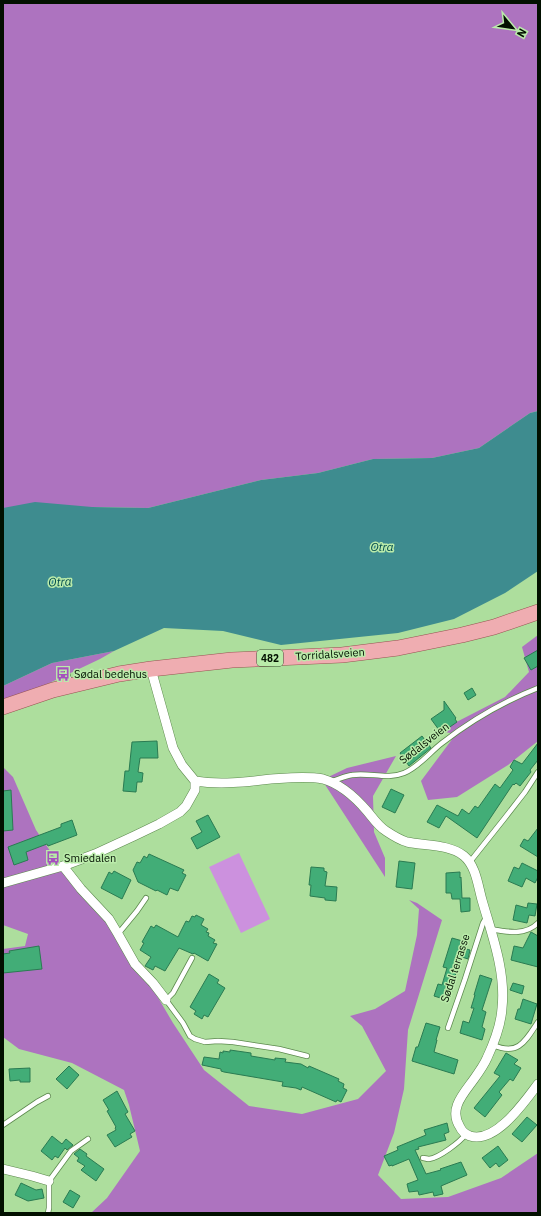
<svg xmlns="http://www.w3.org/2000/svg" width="541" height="1216" font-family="'IBM Plex Sans',sans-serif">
<rect width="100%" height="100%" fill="#adde9d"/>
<path fill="#cc91de" d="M239 853 270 919 241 933 209 867Z"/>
<path fill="#ad73bf" d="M3 3H538V411L530 413 479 448 432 458 373 459 318 473 261 480 148 508 92 507 3 508Z
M538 635V741L508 765 457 797 428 800 421 781 456 734 439 731 505 697 529 672 522 647Z
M114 651 100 659 3 705V686L52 663Z
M396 756 373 796 374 832 385 858V877L322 780 347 768Z
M3 767 13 777 36 830 69 879 98 910 143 972 173 1023 204 1070 249 1106 302 1114 358 1099 386 1071 362 1026 350 1016 375 1009 405 991 417 935 419 909 409 900 417 903 442 920 408 1030 404 1089 394 1133 378 1175 401 1199 448 1197 501 1178 538 1153V1213H91L107 1198 140 1151 129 1105 124 1090 72 1063 19 1049 3 1037V949L25 946 28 934 3 925Z"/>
<path fill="#3e8c8f" d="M538 411V571L505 593 454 619 398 633 281 645 223 631 164 628 114 651 52 663 3 686V508L35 502 92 507 148 508 261 480 318 473 373 459 432 458 479 448 530 413Z"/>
<path fill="#42ad77" stroke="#2a7b52" d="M538 650V666L531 670 524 658Z
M472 688 476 695 468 700 464 693Z
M444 701 456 718 455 719 457 722 444 731 442 728 439 730 431 719 444 710Z
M422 736 431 748 409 766 407 763V764L401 757 402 756 400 753Z
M157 741 158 758H140L138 772 143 773 142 782H137L136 792 123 791 125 771H129L132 742Z
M538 743V760L530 770 531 772 520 786 516 783 514 785 513 784 477 838 446 816 439 828 427 822 437 805 458 816 462 809 469 814 475 806 478 808 495 784 500 788 513 770 510 767 514 760 522 764Z
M391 789 404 795 395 813 382 807Z
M11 790 13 830 3 831V791Z
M208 815 220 837 197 849 191 838 202 832 196 821Z
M72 820 77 835 48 846 47 844 26 852 28 860 14 865 8 847 61 827V824Z
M538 828V857L520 846 524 839 528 841Z
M149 854 184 870 182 873 186 875 178 891 170 888 167 895 157 890 156 891 138 882 133 870 137 862 140 863 144 856 147 858Z
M399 861 415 863 412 889 396 887Z
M522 863 538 871V877L535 883 526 878 522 887 508 881 514 867 519 869Z
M311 867 324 868V871L327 872 325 886 337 887 336 901 325 900V898L310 896 311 885H309Z
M114 871 131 880 122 899 101 888 109 872 112 874Z
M460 872V878L461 877 462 898H470V911L461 912 460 899H452L451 893H446V873Z
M528 903 537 904 535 916 529 915 527 923 513 920 516 905 527 908Z
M196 915 204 919 201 925 208 929 206 932 209 933 208 936 215 940 213 943 217 944 208 961 194 953 193 954 179 948 165 971 155 966 153 970 145 966 151 957 140 950 144 943 142 942 151 926 154 928 156 925 178 937 186 921 189 922 192 916 195 917Z
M531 932 538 936V967L511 960 514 946 523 948Z
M452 938 466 942V949L470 950 468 959 462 957 461 959H460L451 990H452L450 998 448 997 447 1000 434 996 438 984 442 985 447 968 443 967Z
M39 946 42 969 3 973V954L10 953 9 951Z
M209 974 219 980 217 983 225 988 208 1017 204 1015 202 1019 194 1014 196 1011 190 1007Z
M480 975 492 979 482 1010 486 1012 482 1027 485 1029 482 1040 460 1033 463 1021 469 1023 474 1008H471L475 995H474Z
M513 983 524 986 522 994 510 990Z
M523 999 537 1004 531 1024 515 1019 518 1009H520Z
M426 1023 440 1027 436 1040H437L434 1052 458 1060 454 1074 412 1061 416 1047H418Z
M230 1050 251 1053V1056L275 1060V1058L286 1059 285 1062 301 1064 308 1068 309 1066 339 1079 338 1081 344 1084 343 1088 347 1090 341 1102 337 1100 336 1102 302 1087 301 1090 296 1088 282 1086 283 1082 224 1072 221 1071V1069L202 1065 204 1057 219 1059 220 1052 223 1053V1051L230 1052Z
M506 1053 518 1060 514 1064 521 1068 513 1081 510 1079 499 1092 502 1095 485 1117 474 1108 500 1076 494 1073Z
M69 1066 79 1075 67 1089 56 1079Z
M30 1068V1082H20V1080L10 1081 9 1069Z
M117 1091 128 1112 125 1114 135 1131 130 1134 132 1137 115 1147 107 1135 116 1130 115 1128 116 1127 107 1111 109 1110 103 1100Z
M527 1117 537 1125 522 1142 512 1134Z
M447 1123 449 1132 444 1134 446 1140 418 1147 419 1149 415 1150 426 1174 441 1170 440 1169 461 1162 467 1175 441 1186 443 1194 434 1196 433 1192 419 1195 418 1191 409 1192 407 1184 418 1180 409 1159 392 1166V1165L389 1166 384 1156 398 1150 397 1147 426 1135 424 1130Z
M52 1136 62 1144 66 1139 73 1145 67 1150 65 1148 58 1158 55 1156 52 1160 41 1151Z
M498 1146 508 1160 499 1167 496 1163 490 1168 482 1158Z
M80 1149 87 1154 86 1156 104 1169 96 1181 81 1170 85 1166 77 1161 79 1158 74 1154Z
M21 1183 36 1190 42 1189 44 1198 28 1201 15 1195Z
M70 1190 80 1196 73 1208 63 1202Z"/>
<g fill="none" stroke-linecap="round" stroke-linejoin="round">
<defs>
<path id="lane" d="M67 673 70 683
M332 781C339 779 345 776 352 775 369 772 387 780 404 773 419 767 430 752 442 743 473 719 502 702 538 688
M469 863 504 819 525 792 538 772
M491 929C507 932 525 936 538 923
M118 934 137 911 146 898
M192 958 173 993 166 1000 183 1023 190 1036 195 1039 205 1042 218 1041 233 1042 279 1049 307 1056
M448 1028 465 979 483 923 487 916
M493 1045C518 1056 525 1042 538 1022
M3 1125 37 1102 48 1096
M423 1158C425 1158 427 1159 429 1159 439 1158 460 1142 466 1134
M48 1213 49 1208V1181L71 1151 88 1139"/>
<path id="street" d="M195 781C220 785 246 782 271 779 288 778 306 776 323 779 341 784 355 797 367 811 373 818 378 826 386 831 392 835 400 840 407 842 425 846 449 844 464 856 476 866 478 886 482 900 492 935 506 972 502 1008 501 1025 494 1043 487 1058 484 1065 479 1072 474 1079 464 1093 448 1109 460 1127 462 1132 465 1134 470 1136 496 1144 525 1101 538 1084
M63 866 81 889 109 919 118 934 135 964 153 983 166 1000
M3 883 63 866 95 854 134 836 159 824 180 812 186 806 195 790V781L182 765 173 748 151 669
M3 1169 32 1176 49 1181"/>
<path id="primary" d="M3 707 53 690 119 674 151 669 232 660 342 655 398 648 462 635 494 627 538 612"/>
</defs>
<use href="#lane" stroke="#5c894d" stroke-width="6"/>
<use href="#street" stroke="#5c894d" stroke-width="10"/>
<use href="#primary" stroke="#965351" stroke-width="16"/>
<use href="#lane" stroke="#fff" stroke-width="4.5"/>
<use href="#street" stroke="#fff" stroke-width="9"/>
<use href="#primary" stroke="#efadb1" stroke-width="15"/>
</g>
<defs>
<symbol id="bus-bare" viewBox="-9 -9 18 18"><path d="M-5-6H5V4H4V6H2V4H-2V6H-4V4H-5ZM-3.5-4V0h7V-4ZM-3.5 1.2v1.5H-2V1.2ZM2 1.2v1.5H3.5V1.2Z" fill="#a550be" stroke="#baebaa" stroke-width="2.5" paint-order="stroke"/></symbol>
</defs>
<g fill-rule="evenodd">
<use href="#bus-bare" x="53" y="664" width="20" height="20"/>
<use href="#bus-bare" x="43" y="848" width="20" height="20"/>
</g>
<g text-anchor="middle" stroke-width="3" stroke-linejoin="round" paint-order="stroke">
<rect fill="#baebaa" stroke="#395233" stroke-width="1" x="257" y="650" width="26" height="16" rx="3"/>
<g font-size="10" font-weight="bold" fill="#021000">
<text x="270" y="662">482</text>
</g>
<g font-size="11" fill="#021000" stroke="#baebaa">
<text transform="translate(330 654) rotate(-4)" y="4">Torridalsveien</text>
<text transform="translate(424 743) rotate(-38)" y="4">Sødalsveien</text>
<text transform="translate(455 968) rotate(-72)" y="4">Sødal terrasse</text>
</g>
<g font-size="11" fill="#021000" stroke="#baebaa" text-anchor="start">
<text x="74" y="678">Sødal bedehus</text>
<text x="64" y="862">Smiedalen</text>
</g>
<g font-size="12" font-style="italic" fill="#014b4d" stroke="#baebaa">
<text x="382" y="551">Otra</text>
<text transform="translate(60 582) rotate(-3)" y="4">Otra</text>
</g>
</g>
<rect width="541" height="1216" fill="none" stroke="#021000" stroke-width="8"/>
<g transform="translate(513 28) rotate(119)" stroke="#baebaa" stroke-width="3" paint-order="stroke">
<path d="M0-3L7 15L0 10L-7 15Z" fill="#021000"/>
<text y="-6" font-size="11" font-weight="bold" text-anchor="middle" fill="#021000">N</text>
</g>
</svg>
